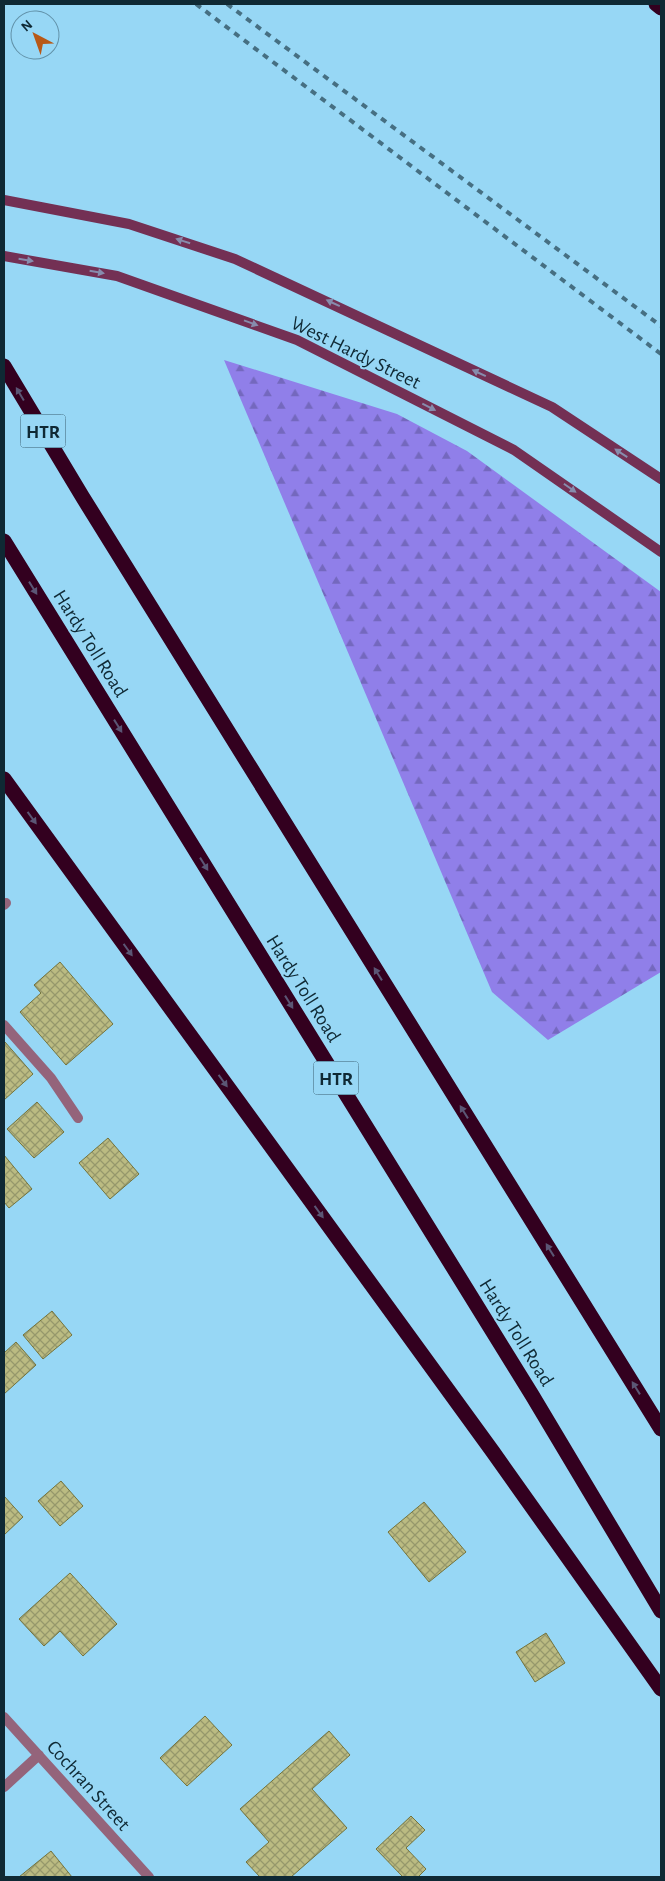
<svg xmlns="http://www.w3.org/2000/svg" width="665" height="1881" font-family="'Alegreya Sans',sans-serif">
<defs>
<pattern id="forest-firs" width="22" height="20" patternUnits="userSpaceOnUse" patternTransform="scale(1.25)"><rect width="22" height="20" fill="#907fe9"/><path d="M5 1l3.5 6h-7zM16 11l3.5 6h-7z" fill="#7468be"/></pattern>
<pattern id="building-cross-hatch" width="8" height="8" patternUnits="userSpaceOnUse" patternTransform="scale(1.25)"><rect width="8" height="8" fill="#bbbb82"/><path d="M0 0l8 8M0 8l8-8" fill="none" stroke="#96986b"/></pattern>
</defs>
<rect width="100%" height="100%" fill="#97d7f5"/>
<path fill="url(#forest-firs)" d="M224 360 397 414 467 451 661 592V972L548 1040 492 992Z"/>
<path fill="url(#building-cross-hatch)" stroke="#73733c" d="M60 962 113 1024 66 1065 20 1012 41 993 34 985Z
M5 1042 33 1074 4 1100V1043Z
M37 1102 64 1132 34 1158 7 1129Z
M108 1138 139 1174 110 1199 79 1163Z
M4 1155 32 1189 9 1208 4 1202Z
M52 1311 72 1335 43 1359 23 1335Z
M16 1342 36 1365 4 1394V1353Z
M61 1481 83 1506 60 1526 38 1501Z
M4 1496 23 1517 4 1535Z
M424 1502 466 1552 429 1582 388 1532Z
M70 1573 117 1624 83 1656 60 1631 44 1646 19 1619Z
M546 1633 565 1663 535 1682 516 1652Z
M205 1716 232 1745 187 1786 160 1758Z
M329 1731 350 1755 312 1789 347 1828 291 1877H260L246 1862 269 1842 240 1809Z
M411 1816 425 1830 406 1848 426 1869 418 1877H403L376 1849Z
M51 1851 72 1877H19Z"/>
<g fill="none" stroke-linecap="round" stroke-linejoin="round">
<path stroke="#94647b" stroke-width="10" d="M4 1025 51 1078 78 1118"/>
<path stroke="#94647b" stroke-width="10" d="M4 905 6 903
M4 1717 149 1877
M4 1787 39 1755"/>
<path stroke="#733054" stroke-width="10" d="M4 200 129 224 235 259 552 407 661 479
M4 256 117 276 297 340 514 450 661 552"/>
<path stroke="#33001f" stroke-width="15" d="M656 4 661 8
M4 366 82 496 661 1429
M4 541 532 1395 661 1611
M4 779 493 1452 661 1689"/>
<path stroke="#466f82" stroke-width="4" stroke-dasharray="6 6" stroke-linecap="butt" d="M196 4 661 354
M227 4 661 326"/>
</g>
<defs><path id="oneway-solid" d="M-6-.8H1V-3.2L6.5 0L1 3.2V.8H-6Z" transform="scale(1.25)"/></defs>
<g fill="#878cad">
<use href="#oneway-solid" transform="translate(183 241) rotate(-162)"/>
<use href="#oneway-solid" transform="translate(26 260) rotate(9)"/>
<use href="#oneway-solid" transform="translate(97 272) rotate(10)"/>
<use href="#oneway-solid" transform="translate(333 303) rotate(-155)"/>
<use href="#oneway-solid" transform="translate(251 323) rotate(20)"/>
<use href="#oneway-solid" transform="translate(479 373) rotate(-155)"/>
<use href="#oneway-solid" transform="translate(429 407) rotate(27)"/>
<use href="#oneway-solid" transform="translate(621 453) rotate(-147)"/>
<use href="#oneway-solid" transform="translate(570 488) rotate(35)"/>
</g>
<g fill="#5b5675">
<use href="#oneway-solid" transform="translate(20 394) rotate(-121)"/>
<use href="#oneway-solid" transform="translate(33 588) rotate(58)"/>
<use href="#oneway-solid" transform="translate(118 726) rotate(58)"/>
<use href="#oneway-solid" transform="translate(32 818) rotate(54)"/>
<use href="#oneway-solid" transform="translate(204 864) rotate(58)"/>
<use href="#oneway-solid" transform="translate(128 950) rotate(54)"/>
<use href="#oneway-solid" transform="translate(378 974) rotate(-122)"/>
<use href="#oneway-solid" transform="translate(289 1002) rotate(58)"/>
<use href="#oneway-solid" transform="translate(223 1081) rotate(54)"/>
<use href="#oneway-solid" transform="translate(464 1112) rotate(-122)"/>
<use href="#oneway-solid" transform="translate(319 1212) rotate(54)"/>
<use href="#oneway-solid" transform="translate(550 1250) rotate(-122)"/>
<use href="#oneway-solid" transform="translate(636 1388) rotate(-122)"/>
</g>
<g text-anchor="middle" stroke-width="4" stroke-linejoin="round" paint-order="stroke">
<g fill="#97d7f5" stroke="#385d6e" stroke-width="1">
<rect x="20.5" y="414.5" width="45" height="33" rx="4"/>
<rect x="313.5" y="1061.5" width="45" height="33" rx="4"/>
</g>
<g font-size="19" font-weight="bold" fill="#0f2934">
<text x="43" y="438">HTR</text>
<text x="336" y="1085">HTR</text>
</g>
<g font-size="20" fill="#0f2934" stroke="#97d7f5">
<text transform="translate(356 352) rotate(26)" y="7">West Hardy Street</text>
<text transform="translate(91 643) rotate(58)" y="7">Hardy Toll Road</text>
<text transform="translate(304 988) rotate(58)" y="7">Hardy Toll Road</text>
<text transform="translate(517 1332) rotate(58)" y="7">Hardy Toll Road</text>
<text transform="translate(89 1785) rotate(48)" y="7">Cochran Street</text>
</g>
</g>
<rect width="665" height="1881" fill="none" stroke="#0f2934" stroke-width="10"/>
<g transform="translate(35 35) rotate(319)"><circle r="24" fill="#97d7f5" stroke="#6191a8"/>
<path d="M0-4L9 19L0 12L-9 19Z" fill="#b85816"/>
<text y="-8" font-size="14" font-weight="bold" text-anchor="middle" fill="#0f2934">N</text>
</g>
</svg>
